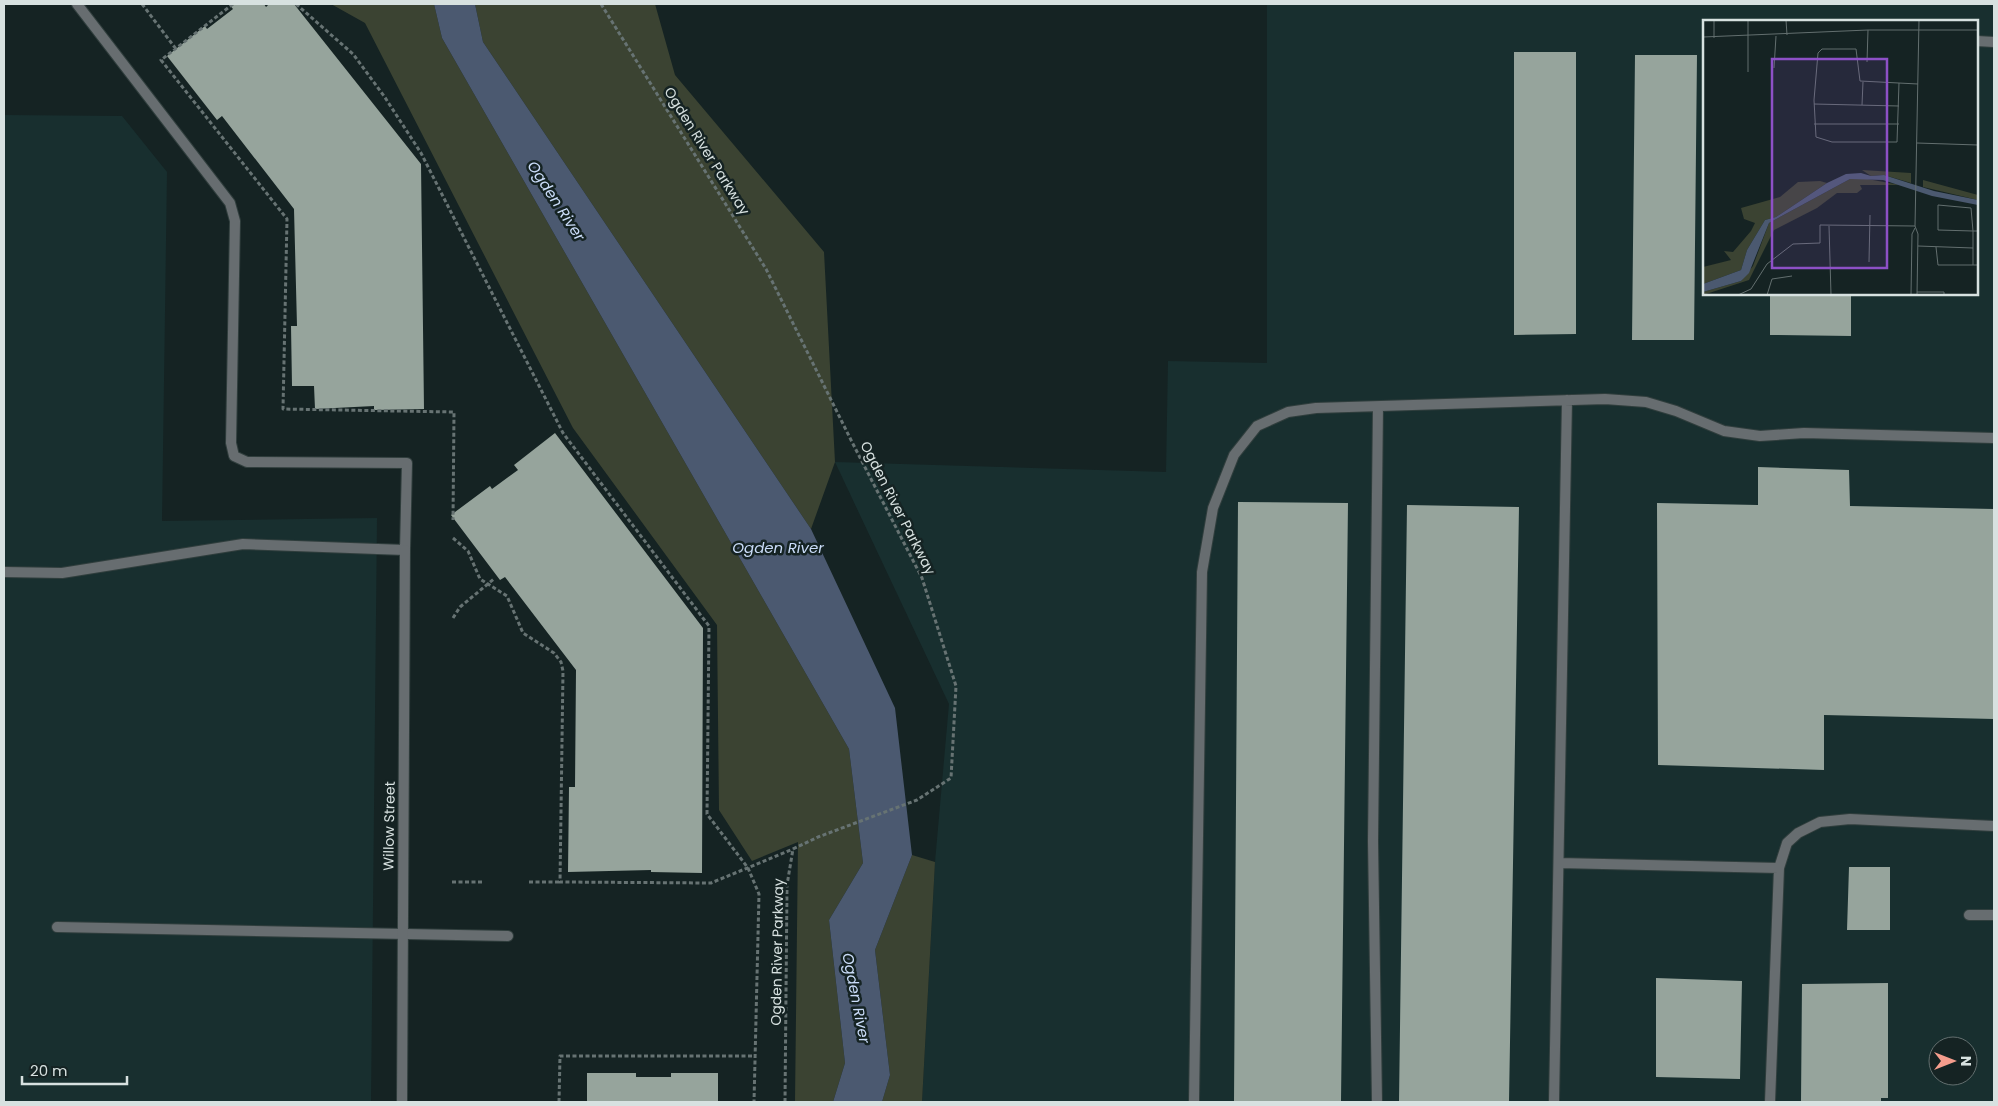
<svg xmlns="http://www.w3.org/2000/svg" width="1998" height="1106" font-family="Poppins,sans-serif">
<rect width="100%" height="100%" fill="#152323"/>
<path fill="#182f2f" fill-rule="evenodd" d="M1267 4H1994V1102H922L935 862 949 704 835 462 1166 472 1168 361 1267 363ZM1704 21H1977V294H1704ZM1938 1046H1968V1076H1938Z
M4 115 122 116 167 172 162 521 377 518 371 1102H4Z"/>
<path fill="#3b4332" d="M331 4H434L442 38 849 749 863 863 829 920 845 1063 833 1102H795L798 842 752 861 719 810 717 625 573 428 365 23Z
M475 4H655L675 75 824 252 835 462 811 529 483 42Z
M912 855 935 862 922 1102H882L890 1075 875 950Z"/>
<path fill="#4b5970" d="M434 4H475L483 42 811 529 895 708 912 855 875 950 890 1075 882 1102H833L845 1063 829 920 863 863 849 749 442 38Z"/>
<path fill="#96a49c" d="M229 4H264L266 7 269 4H294L421 164 424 409 374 410V406L315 409 314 386H292L291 326H297L294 209 222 116 217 120 167 56 205 26 207 29 233 9Z
M1514 52H1576V334L1514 335Z
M1635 55H1697L1694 340H1632Z
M1770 294H1851V336L1770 335Z
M555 433 703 628 702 873 651 872V870L568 872 569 787H575L576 670 505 577 500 580 451 515 490 486 492 489 518 470 514 465Z
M1758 467 1849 470 1850 506 1994 509V719L1824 715V770L1658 765 1657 503 1758 505Z
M1238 502 1348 503 1341 1102H1234Z
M1407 505 1519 507 1509 1102H1399Z
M1849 867H1890V930H1847Z
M1656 978 1742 981 1740 1079 1656 1077Z
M1888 983V1098H1881V1102H1801L1802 984Z
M587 1073H636V1077H671V1073H718V1102H587Z"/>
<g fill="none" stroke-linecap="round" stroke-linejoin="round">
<defs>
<path id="service" d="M1977 41 1994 42
M4 572 62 573 243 544 405 550 407 463 247 462 234 456 231 443 235 221 230 203 77 4
M1559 863 1779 868
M1969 915H1994
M57 927 508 936
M1194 1102 1202 572 1213 508 1234 455 1257 426 1288 412 1316 408 1605 399 1646 402 1676 411 1724 431 1760 436 1804 433 1994 438
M1377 1102 1373 841 1378 407
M1554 1102 1567 400
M1770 1102 1779 868 1787 843 1798 833 1820 822 1850 819 1994 826"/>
<path id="minor" d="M402 1102 405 550"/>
</defs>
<use href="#service" stroke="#303e3d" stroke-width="12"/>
<use href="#minor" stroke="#303e3d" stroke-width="12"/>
<path stroke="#677373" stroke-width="3" stroke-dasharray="4 2.5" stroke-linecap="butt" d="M142 4 176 49
M233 4 161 60 287 219 283 409 454 412 453 520
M296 4 353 54 384 96 421 153 563 433 709 626 707 814 748 868 759 894 754 1102
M601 4 766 269 853 444 922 578 956 686 951 778 917 800 818 837 793 849 787 885 785 1102
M453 538 468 551 480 579 507 596 523 633 554 653 561 662 563 671 560 882 711 883 793 849
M453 618 460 607 495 578
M452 882H484
M529 882H560
M559 1102 560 1056H755"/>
<use href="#service" stroke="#676d70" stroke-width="10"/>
<use href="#minor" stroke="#676d70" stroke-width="10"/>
</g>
<g text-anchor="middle" stroke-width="5" stroke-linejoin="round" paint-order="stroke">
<g font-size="14" fill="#d7e1e0" stroke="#152323">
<text transform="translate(707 151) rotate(58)" y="5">Ogden River Parkway</text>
<text transform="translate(898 508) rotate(63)" y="5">Ogden River Parkway</text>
<text transform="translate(389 826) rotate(-89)" y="5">Willow Street</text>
<text transform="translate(777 952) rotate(-89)" y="5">Ogden River Parkway</text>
</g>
<g font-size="15" font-style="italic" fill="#cadcf8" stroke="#152323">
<text transform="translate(556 201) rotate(57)" y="5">Ogden River</text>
<text x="778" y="553">Ogden River</text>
<text transform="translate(856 998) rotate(79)" y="5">Ogden River</text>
</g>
</g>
<g transform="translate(1703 20)">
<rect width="275" height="275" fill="#152323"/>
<path d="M159 150 208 153V163L181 155 168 156ZM159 158 197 165H157L159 169 154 173H134L114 188 71 210 46 260 0 275V272L38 261 50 246 66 203 147 159ZM220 160 275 175V180L220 167ZM117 161 124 163 73 197 62 200 44 230 38 250 0 264V247L28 240 21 231 30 232 48 211 52 203 41 199 38 188 77 177 95 162Z" fill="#3b4332"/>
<path d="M158 153 168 156 181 155 231 171 275 180V185L229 176 180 160 147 159 66 203 46 253 38 261 0 272V264L38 250 44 230 62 200 73 197 124 163 143 154Z" fill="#4b5970"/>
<path fill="none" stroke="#636f6f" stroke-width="1" d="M45 0V52M83 0 84 15M0 17 165 10H275M11 18V0M164 42 165 10M71 48 73 16M196 63 194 122H129L113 117 111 80 115 33 119 29H153L157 61 215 64M111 84 196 86M159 85 160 62M111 104H196M214 123 275 125M235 185 268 188 270 211 235 210ZM126 206 128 275M275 211H270V245H275M215 226 270 228M233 227 235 245H270M166 242 167 195M214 272H241V275M35 275 48 269 64 244 90 224 117 223V205L212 206M64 275 69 259 89 256M208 275 209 214 212 208M214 275 215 214 212 206 216 0"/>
<path fill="#8d50c6" fill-opacity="0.15" stroke="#8d50c6" stroke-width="2.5" d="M69 39H184V248H69Z"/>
<rect width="275" height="275" fill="none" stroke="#d7e1e0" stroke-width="2.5"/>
</g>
<rect width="1998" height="1106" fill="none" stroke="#d7e1e0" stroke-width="10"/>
<g transform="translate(1953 1061) rotate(90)"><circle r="24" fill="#152323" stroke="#636f6f"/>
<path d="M0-4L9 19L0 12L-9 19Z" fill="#f59d8d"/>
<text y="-8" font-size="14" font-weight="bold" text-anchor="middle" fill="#d7e1e0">N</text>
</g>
<path d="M22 1076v8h105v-8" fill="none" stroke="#d7e1e0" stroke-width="2.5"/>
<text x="30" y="1076" font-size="15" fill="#d7e1e0" stroke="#152323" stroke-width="4" paint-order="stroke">20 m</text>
</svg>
